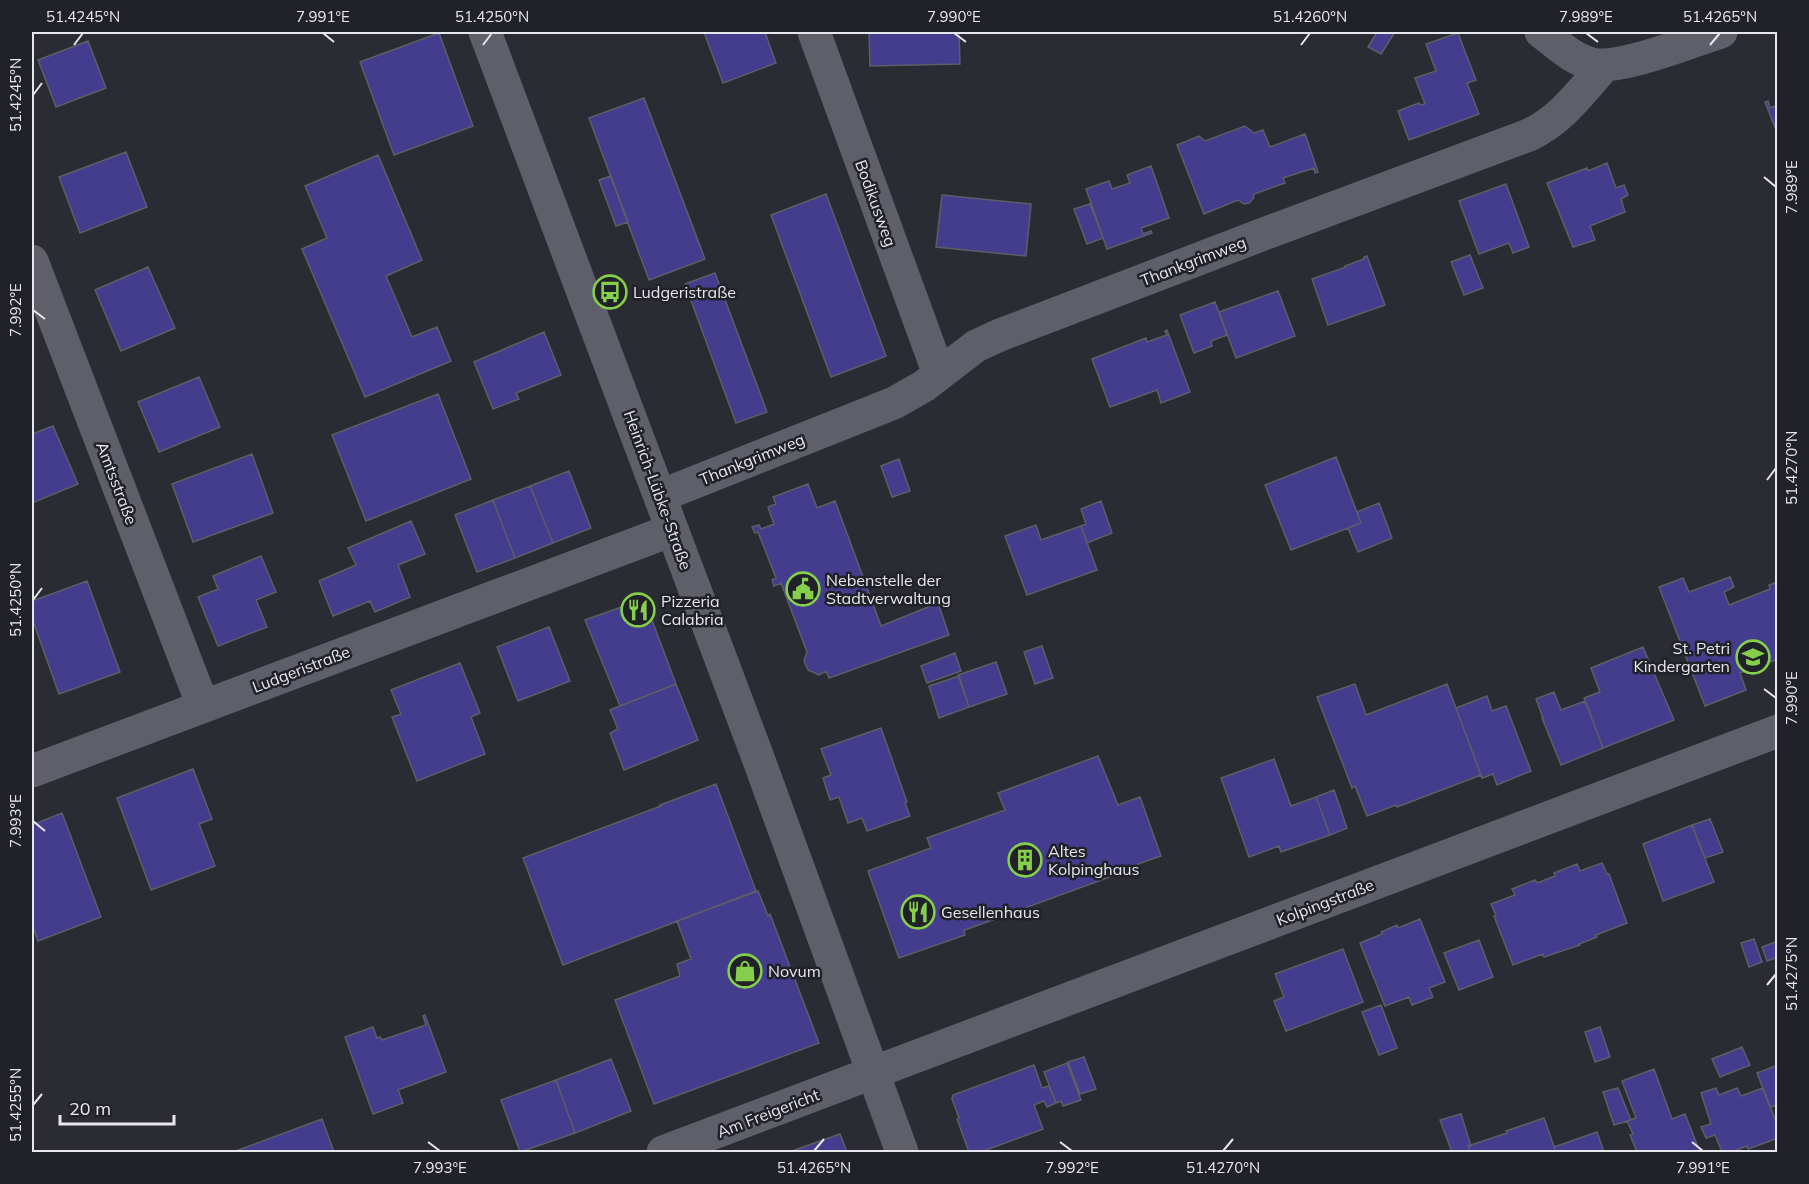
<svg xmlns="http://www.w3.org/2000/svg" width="1809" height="1184" font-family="Mulish,sans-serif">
<rect width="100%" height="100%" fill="#2b2b33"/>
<path fill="#443c8c" stroke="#5d5e67" stroke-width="1.5" d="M704 32H765L776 63 723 83Z
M869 32H959L960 64 870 66Z
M1377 32H1395L1381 54 1368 47Z
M439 33 473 126 394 155 360 62Z
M1458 33 1476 80 1467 83 1479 114 1409 140 1398 111 1419 103 1420 105 1425 104 1415 78 1436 71 1426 44Z
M88 41 106 88 56 107 38 60Z
M644 98 705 259 649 280 589 118Z
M1768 101 1770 108 1778 105V135L1765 102Z
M1245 126 1254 133 1263 130 1270 147 1305 134 1318 172 1315 173 1314 168 1283 178 1285 183 1254 194 1253 199 1249 203 1244 204 1238 200 1204 214 1177 145 1199 136 1205 141Z
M126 152 147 207 80 233 59 177Z
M378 155 422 260 386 276 412 337 437 327 451 361 365 397 302 249 327 238 305 186Z
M1607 163 1616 188 1624 185 1628 195 1621 199 1625 212 1590 226 1595 240 1573 247 1547 183 1587 168 1588 171Z
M1151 166 1169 218 1141 228 1143 234 1151 231 1152 233 1107 249 1086 189 1109 181 1112 189 1130 183 1127 175Z
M611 176 628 222 616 226 599 180Z
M1506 184 1529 247 1513 253 1509 243 1479 254 1459 201Z
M826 194 886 356 831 377 771 215Z
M942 195 1031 204 1026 256 936 247Z
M1090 204 1103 238 1087 244 1074 209Z
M1470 255 1483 288 1464 295 1451 262Z
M1367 256 1385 305 1328 325 1312 279 1346 267 1345 266 1364 259V257Z
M148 267 175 328 121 351 95 290Z
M715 273 767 412 736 423 685 284Z
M1278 291 1295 336 1236 358 1219 312Z
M1215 302 1227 335 1211 341 1212 346 1194 353 1180 315Z
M1167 330 1190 392 1161 403 1157 390 1110 407 1092 359 1146 338 1147 342 1167 335 1165 331Z
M544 332 561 375 516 393 519 399 493 409 474 362Z
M199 377 220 427 159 452 138 402Z
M438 394 471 479 366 521 332 435Z
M53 426 78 484 32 503V434Z
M252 454 273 513 193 542 172 484Z
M1336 457 1361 523 1291 550 1265 485Z
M899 459 910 491 892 497 881 466Z
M569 471 591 528 553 543 530 486Z
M808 484 817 508 835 501 881 626 938 603 949 635 829 678 826 671 819 675 808 670 804 661 807 652 781 583 774 586 772 580 776 578 758 532 755 533 752 527 759 525 761 529 774 524 768 507 776 504 773 497Z
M530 486 553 543 515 558 493 500Z
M493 500 515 558 477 572 455 515Z
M1101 501 1112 533 1087 543 1081 526 1086 524 1081 509Z
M1379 503 1392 538 1358 552 1348 528 1361 523 1357 512Z
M411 521 425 554 398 565 410 597 375 612 370 601 333 616 319 581 356 565 348 548Z
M1036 525 1041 540 1081 526 1097 570 1027 595 1005 536Z
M261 556 276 592 256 600 267 627 218 646 198 597 218 589 213 576Z
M1730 577 1734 587 1724 592 1729 605 1770 589 1769 585 1775 583 1778 587V659L1740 673 1746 690 1705 706 1659 587 1683 578 1689 592Z
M87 581 120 672 59 694 32 618V601Z
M644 599 676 684 620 706 585 620Z
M549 627 570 681 518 701 497 647Z
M1042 646 1053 678 1035 684 1024 652Z
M1643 647 1674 720 1603 748 1584 698 1600 692 1591 668Z
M955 653 961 671 927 683 921 666Z
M996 662 1007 694 969 707 958 675Z
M460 663 480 713 471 717 485 754 417 781 392 717 401 714 391 690Z
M959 676 969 707 939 718 929 686Z
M676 684 698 740 624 770 610 733 618 729 610 710Z
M1355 684 1366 715 1447 684 1481 775 1397 807 1396 805 1367 816 1355 786 1352 788 1317 697Z
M1554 692 1561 710 1585 701 1603 748 1561 765 1542 718H1543L1536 699Z
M1487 696 1492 711 1506 706 1531 771 1497 785 1493 774 1482 778 1456 708Z
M881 728 907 802 905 803 910 816 867 831 862 818 848 823 839 797 830 800 823 778 831 775 821 749Z
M1098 756 1118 805 1140 797 1161 856 1138 864 1139 866 1137 867 965 930 964 931 965 935 899 958 868 871 931 848 927 838 1005 810 998 793Z
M1274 759 1291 806 1316 797 1330 835 1281 852 1279 846 1249 857 1221 778Z
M193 769 212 819 199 824 215 866 151 890 117 798Z
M716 784 756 891 563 965 523 858 661 806 660 805Z
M1334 790 1347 828 1330 835 1316 797Z
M62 813 101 917 38 941 32 924V825Z
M1710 819 1723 852 1705 858 1692 825Z
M1692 825 1714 882 1663 901 1643 844Z
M1602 863 1607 874H1609L1627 923 1596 935 1597 937 1579 944 1580 945 1544 957 1543 954 1513 965 1494 916 1496 915 1491 904 1515 895 1512 889 1535 880 1537 883 1555 876 1554 873 1577 864 1580 871Z
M758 891 768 916 770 914 819 1043 654 1104 615 1000 680 976 677 964 691 959 677 921Z
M1420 919 1445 982 1429 988 1433 997 1412 1005 1409 997 1385 1006 1360 943 1382 934 1381 932 1397 925 1398 928Z
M1754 939 1762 962 1749 967 1741 943Z
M1479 940 1493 977 1459 990 1444 953Z
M1778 941V957L1767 961 1762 947Z
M1343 949 1363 1002 1286 1031 1274 1001 1284 997 1275 974Z
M1381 1005 1397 1048 1379 1055 1362 1012Z
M425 1015 446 1072 398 1090 403 1103 373 1114 345 1037 373 1027 377 1038 380 1037 382 1040 426 1025 423 1016Z
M1600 1027 1610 1057 1595 1062 1585 1032Z
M1742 1047 1750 1065 1720 1077 1712 1059Z
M1084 1057 1096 1089 1080 1094 1068 1062Z
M611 1059 631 1111 575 1133 556 1080Z
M1067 1063 1081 1100 1063 1106 1061 1101 1056 1103 1044 1072Z
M1034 1065 1042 1088 1049 1086 1056 1103 1047 1107 1044 1101 1034 1105 1043 1129 981 1152H969L957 1119 959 1118 952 1099 953 1095Z
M1778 1065V1105L1770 1107 1757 1073Z
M1654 1069 1672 1119 1685 1114 1700 1152H1637L1630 1135 1633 1134 1627 1121 1636 1118 1622 1081Z
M556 1080 575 1133 520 1152 501 1100Z
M1618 1088 1631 1120 1614 1125 1603 1092Z
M1716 1088 1719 1095 1737 1088 1741 1096 1763 1088 1778 1127V1133L1776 1134 1778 1138 1748 1149 1747 1146 1731 1152H1722L1715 1135 1706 1138 1701 1127 1711 1124 1701 1093Z
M1461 1114 1471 1146H1468L1470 1152H1452L1440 1120Z
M1544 1118 1556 1152H1470L1468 1146 1507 1133 1506 1131Z
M322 1119 334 1152H233Z
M1597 1132 1604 1152H1556L1554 1147Z
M840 1134 847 1152H789Z"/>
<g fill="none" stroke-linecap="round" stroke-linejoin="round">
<path stroke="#5f5f69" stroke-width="33" d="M814 32 939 374
M1541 32C1557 44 1572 59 1592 64 1618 71 1693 41 1721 32
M32 261 203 706
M660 496 894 403 924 386 976 346 1000 335 1269 232 1529 135C1561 120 1581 92 1604 66
M32 771 672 530
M663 1152 1778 731"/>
<path stroke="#5f5f69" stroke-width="33" d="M485 32 757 755 902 1152"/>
</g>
<path fill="none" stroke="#e6e6ec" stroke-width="2" d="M323 33 334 42M954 33 966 42M1586 33 1598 42M74 45 83 33M483 45 492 33M1301 45 1310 33M1710 45 1720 33M33 95 42 83M1764 177 1776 187M33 310 45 319M1767 480 1776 468M33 600 42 588M1764 689 1776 698M33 821 45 831M1767 985 1776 974M33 1105 42 1094M428 1142 440 1151M1060 1142 1072 1151M1692 1142 1703 1151M814 1151 824 1139M1223 1151 1233 1139"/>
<defs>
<symbol id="bus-ring" viewBox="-11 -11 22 22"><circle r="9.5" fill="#212129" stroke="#85cf4c" stroke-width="1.5"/><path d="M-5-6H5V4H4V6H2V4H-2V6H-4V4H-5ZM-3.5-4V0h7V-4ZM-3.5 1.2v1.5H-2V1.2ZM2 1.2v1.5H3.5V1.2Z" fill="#85cf4c"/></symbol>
<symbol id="civic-ring" viewBox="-11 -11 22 22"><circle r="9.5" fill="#212129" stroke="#85cf4c" stroke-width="1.5"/><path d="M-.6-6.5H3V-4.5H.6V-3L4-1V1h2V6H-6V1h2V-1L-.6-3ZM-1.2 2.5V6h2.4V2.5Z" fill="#85cf4c"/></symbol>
<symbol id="restaurant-ring" viewBox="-11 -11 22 22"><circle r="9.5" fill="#212129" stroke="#85cf4c" stroke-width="1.5"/><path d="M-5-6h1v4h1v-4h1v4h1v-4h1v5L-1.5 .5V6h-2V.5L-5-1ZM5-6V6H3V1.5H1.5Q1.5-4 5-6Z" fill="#85cf4c"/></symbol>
<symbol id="school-ring" viewBox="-11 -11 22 22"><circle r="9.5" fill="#212129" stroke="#85cf4c" stroke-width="1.5"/><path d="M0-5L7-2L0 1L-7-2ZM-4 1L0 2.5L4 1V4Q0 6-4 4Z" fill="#85cf4c"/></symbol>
<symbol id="building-ring" viewBox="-11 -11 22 22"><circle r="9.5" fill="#212129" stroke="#85cf4c" stroke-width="1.5"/><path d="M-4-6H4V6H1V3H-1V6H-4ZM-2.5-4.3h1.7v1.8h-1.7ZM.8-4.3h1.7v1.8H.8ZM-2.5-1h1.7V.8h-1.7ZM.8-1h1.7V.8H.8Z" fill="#85cf4c"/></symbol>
<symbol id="shop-ring" viewBox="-11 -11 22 22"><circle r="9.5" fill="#212129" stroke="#85cf4c" stroke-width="1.5"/><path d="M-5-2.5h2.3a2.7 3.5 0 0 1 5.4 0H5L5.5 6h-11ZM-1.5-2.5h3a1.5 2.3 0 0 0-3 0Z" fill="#85cf4c"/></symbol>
</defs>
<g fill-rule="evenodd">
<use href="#bus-ring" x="591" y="273" width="38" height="38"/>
<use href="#civic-ring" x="784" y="570" width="38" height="38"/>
<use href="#restaurant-ring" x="619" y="591" width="38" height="38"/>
<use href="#school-ring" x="1734" y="638" width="38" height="38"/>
<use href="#building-ring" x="1006" y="841" width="38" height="38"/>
<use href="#restaurant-ring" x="899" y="893" width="38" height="38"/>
<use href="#shop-ring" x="726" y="952" width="38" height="38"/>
</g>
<g text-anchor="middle" stroke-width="5" stroke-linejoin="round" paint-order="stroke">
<g font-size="16" fill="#e6e6ec" stroke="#212129">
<text transform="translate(876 203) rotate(70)" y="6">Bodikusweg</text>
<text transform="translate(1193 261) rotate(-21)" y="6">Thankgrimweg</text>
<text transform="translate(752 459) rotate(-22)" y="6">Thankgrimweg</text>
<text transform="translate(117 483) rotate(69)" y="6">Amtsstraße</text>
<text transform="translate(658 490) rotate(70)" y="6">Heinrich-Lübke-Straße</text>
<text transform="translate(301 669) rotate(-21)" y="6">Ludgeristraße</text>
<text transform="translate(1325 902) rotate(-21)" y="6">Kolpingstraße</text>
<text transform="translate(768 1113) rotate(-21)" y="6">Am Freigericht</text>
</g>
<g font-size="16" fill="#e6e6ec" stroke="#212129" text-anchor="start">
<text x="633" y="298">Ludgeristraße</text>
<text x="826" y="586">Nebenstelle der<tspan x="826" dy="18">Stadtverwaltung</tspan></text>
<text x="661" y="607">Pizzeria<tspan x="661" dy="18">Calabria</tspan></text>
<text x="1730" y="654" text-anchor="end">St. Petri<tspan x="1730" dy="18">Kindergarten</tspan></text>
<text x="1048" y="857">Altes<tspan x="1048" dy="18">Kolpinghaus</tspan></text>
<text x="941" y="918">Gesellenhaus</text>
<text x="768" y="977">Novum</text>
</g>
</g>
<rect width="1809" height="1184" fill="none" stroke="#212129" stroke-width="66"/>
<path d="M60 1115v9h114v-9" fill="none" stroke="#e6e6ec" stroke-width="3"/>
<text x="69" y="1115" font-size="18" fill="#e6e6ec" stroke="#212129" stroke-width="4.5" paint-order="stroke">20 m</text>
<rect x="33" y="33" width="1743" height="1118" fill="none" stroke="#e6e6ec" stroke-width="2"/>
<g font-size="15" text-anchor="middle" fill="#e6e6ec">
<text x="83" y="22">51.4245°N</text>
<text x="323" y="22">7.991°E</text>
<text x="492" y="22">51.4250°N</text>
<text x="954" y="22">7.990°E</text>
<text x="1310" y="22">51.4260°N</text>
<text x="1586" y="22">7.989°E</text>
<text x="1720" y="22">51.4265°N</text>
<text transform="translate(16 95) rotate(-90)" y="5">51.4245°N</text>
<text transform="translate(1792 187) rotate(-90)" y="5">7.989°E</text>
<text transform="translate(16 310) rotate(-90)" y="5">7.992°E</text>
<text transform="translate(1792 468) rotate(-90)" y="5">51.4270°N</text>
<text transform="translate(16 600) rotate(-90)" y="5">51.4250°N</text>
<text transform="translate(1792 698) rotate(-90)" y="5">7.990°E</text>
<text transform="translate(16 821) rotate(-90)" y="5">7.993°E</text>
<text transform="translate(1792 974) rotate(-90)" y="5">51.4275°N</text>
<text transform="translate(16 1105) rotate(-90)" y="5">51.4255°N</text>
<text x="440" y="1173">7.993°E</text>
<text x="814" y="1173">51.4265°N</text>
<text x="1072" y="1173">7.992°E</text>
<text x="1223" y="1173">51.4270°N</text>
<text x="1703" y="1173">7.991°E</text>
</g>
</svg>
